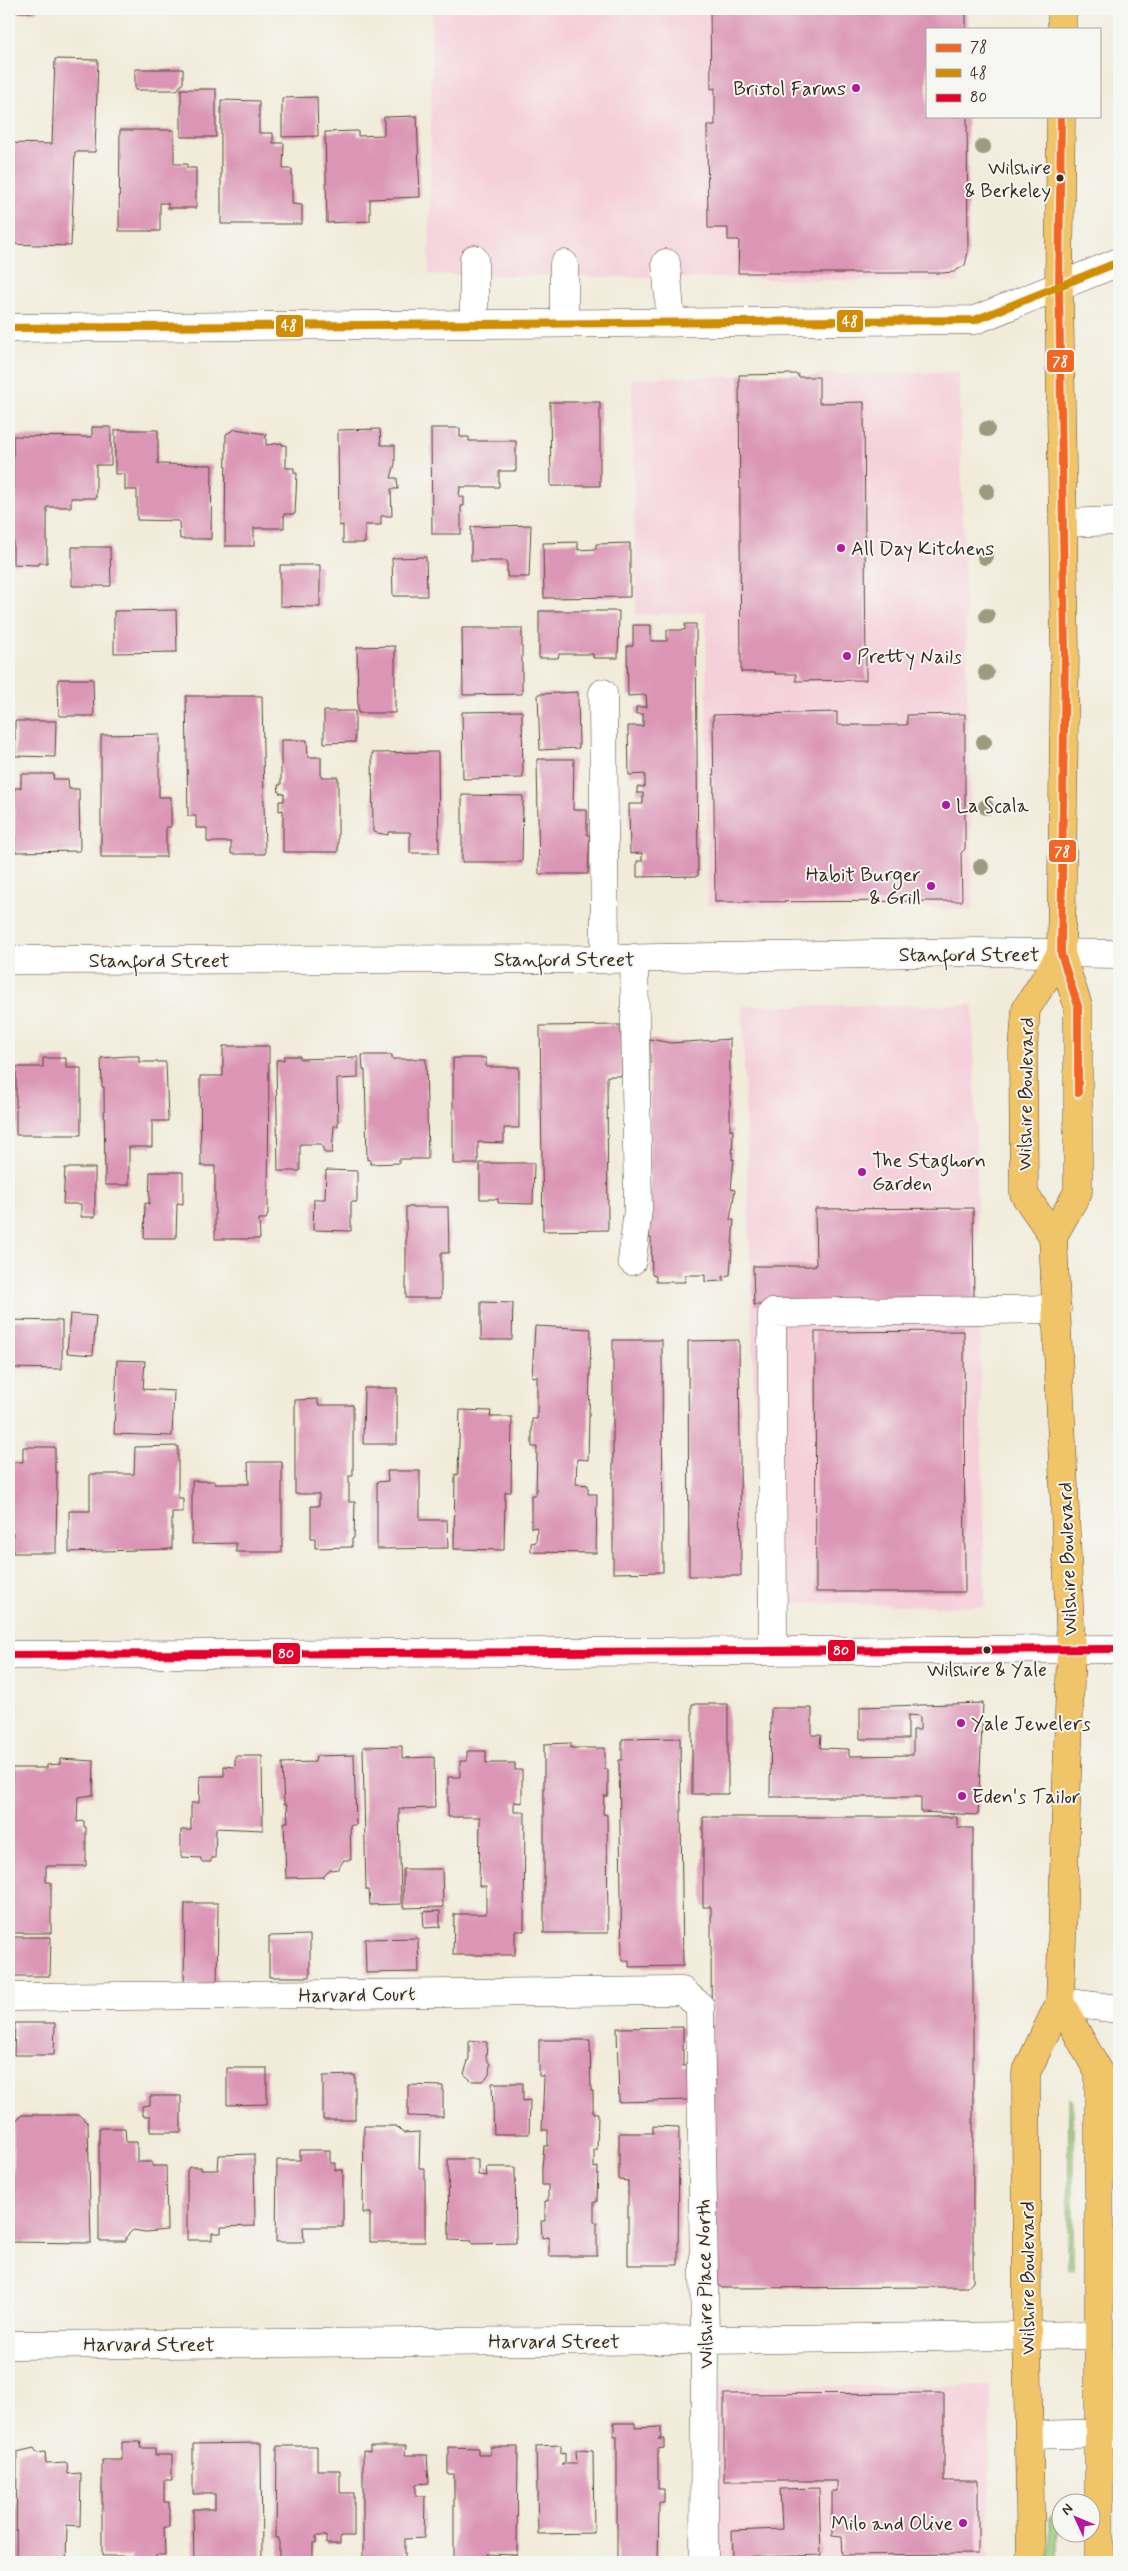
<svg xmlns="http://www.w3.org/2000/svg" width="1128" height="2571" font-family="Mynerve,sans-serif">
<rect width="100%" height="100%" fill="#f6f6f2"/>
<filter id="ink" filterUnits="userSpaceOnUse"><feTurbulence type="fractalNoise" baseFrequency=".02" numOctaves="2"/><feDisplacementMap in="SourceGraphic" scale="10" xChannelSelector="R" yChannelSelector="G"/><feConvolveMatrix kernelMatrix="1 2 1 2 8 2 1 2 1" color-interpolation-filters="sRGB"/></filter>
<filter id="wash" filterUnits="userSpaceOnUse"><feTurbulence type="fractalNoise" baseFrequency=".0096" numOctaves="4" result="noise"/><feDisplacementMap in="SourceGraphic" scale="20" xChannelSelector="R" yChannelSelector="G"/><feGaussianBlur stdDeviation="1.12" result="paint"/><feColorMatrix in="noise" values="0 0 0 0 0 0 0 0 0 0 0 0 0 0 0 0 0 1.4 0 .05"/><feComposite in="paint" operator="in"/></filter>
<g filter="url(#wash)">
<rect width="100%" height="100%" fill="#f1ebd9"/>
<path fill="#f5cfda" d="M432 9H969V29H927V116H968L967 259 958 282 429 274Z
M959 372 973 909 708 905 706 612 636 615 632 378Z
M973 1005 985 1607 761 1602 742 1006Z
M711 2386H991L988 2562H710Z"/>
<path fill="#98cb7c" stroke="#6a7a4d" d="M1069 2097 1073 2100V2270L1068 2271Z
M1058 2515V2562H1050V2516Z"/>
<g id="blocks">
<path fill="#db96b5" d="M10 9H37V12H10Z
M710 9H966V29H927V116H967L968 253 965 265 954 272 942 273H738L739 240H728V228H708L707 125H715V88L711 89Z
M55 59 98 60 95 152H75L71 246 9 244V143L52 144Z
M135 69H183V83L177 90H135Z
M181 89H216V137H181Z
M317 97 318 136 282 137V98Z
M221 100 259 101V133H273V143H284L283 169H292V204L302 205V224H221Z
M417 116 420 197 370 199V221L327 223 325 132 358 131V136L384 135V117Z
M120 130H174V164H187V168H196V208H168V203H160V231H119Z
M798 374V377H819V403L864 402 866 680 796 681V674H775V672H741L739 375Z
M550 402H600V486H551Z
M92 427H111V465H96V498H71V507H47V563H39V565L13 564V436L92 437Z
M431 428H460V437H469V441H516V471H499V487H460L459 497H464V506H461V534H432Z
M235 429 266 434V445L282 443V445H286V468H294V473H297L295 514H284V528H254V546H225L226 434Z
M380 429 381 445H395V464L391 478H397L398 489H391L392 516H381V525H365V543H343V525L339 526 338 430Z
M115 430H158V464L212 465 211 539H180L179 521 137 520V490H125V474H115Z
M531 525 529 577H507V561H471V527Z
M578 542V550L596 549V544L630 543V597L544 598 543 543Z
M72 547H110L111 586H72Z
M426 557 427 596H393L392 558Z
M280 565H320V607L280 606Z
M176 610 177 652 114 653V611Z
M539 611H619L618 658H593V654H559L558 658H539Z
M685 624H696L698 876 637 877V861H642V853L630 854 629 804H643V793H637V787H645V774L629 775 628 726H643V714H636V707H647L646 695 628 696 627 646H633V625H651V641H667V630H685Z
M462 628H522V694L463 695Z
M395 646V713H358L357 647Z
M58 679H93L94 716H59Z
M578 692 579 748 540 750 538 694Z
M186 696H262L265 854H231V842H207V828H196V816H188Z
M324 711H355V742L324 743Z
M522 711 523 778 463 779 462 712Z
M837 712V725H907V715L965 714V849L961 853 962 901 715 902 713 715Z
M15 721H56L55 757 15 756Z
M159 734V797H171V827H166V857H101V735Z
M281 740H307L308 757H321V777H338V852H283V810L279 811V801H284V794L279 793 278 785H281Z
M438 752 439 853H410V832H388V835L373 832 372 753Z
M537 759H574L573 810H587V835H590L588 874H539Z
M21 774H54L53 779H68L69 789H79L80 851 15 852 14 788H21Z
M462 795 523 796 522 862H462Z
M621 1025 622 1076H607L608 1230 543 1231 540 1026Z
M650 1039 671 1043 730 1039V1130H733L732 1160 734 1159 731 1189 735 1190 730 1220H734L730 1275 723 1276V1281L705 1282V1275H685V1282H656V1276L652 1275 651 1238H649Z
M223 1046H269L268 1214 266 1219H259L260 1239H215V1166H201L200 1076H223Z
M362 1055H392V1059H426L428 1159H399V1163L370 1164V1159L367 1160 365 1070H363Z
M128 1056H139V1062H166L168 1121H152V1147H129V1185H105L104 1087H102L101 1058Z
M284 1056H300V1059L358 1057V1078L337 1079 338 1126H334L332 1153H325L321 1144H300V1171H278L276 1060H284Z
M43 1058H66V1068H81V1135H16V1067H43Z
M453 1058H486V1067H519V1128H504V1143L478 1142V1164H453Z
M480 1163H534L533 1204 498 1203V1199H480Z
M65 1168H95V1217H81V1204H63Z
M326 1170 357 1171V1202H351V1231L313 1230 314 1199H325Z
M150 1172H183V1204L177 1203 176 1238H144L145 1203 149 1204Z
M406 1207H448L449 1253H441V1298H406Z
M973 1208 974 1302 754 1305 753 1266H816L815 1209Z
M481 1302 513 1303 512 1340H481Z
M70 1314 96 1316 93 1355 67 1353Z
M9 1320 62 1321V1369L9 1368Z
M535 1326 591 1329 588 1460 577 1459 576 1484 588 1485V1494H597L596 1553 531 1552V1543L536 1542 537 1527 531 1528V1495H536L537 1447H532V1419H537V1376L532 1377Z
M964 1331 965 1592H816L815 1332Z
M613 1340H662L663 1572 613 1573Z
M739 1340 741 1576H689L688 1341Z
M117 1360 145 1361 143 1389 174 1391 172 1436 114 1434Z
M364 1388H397V1444H363Z
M318 1399V1405H353V1476H349V1502H355L354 1538 352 1539V1547L315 1548V1538H311V1506H319V1494H295V1400Z
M460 1410 491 1411 490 1417H512L511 1492H505L504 1550 454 1549 455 1474 458 1475Z
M178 1446V1498H183V1512H172V1549L69 1552V1511H90V1474H134L135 1447Z
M23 1447H55V1472H57L56 1553H13V1532H9V1471H12V1462H23Z
M248 1462H282V1552H236V1543L192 1544V1481H215V1484H249Z
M387 1471H420V1520H447L448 1548 377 1549V1482L388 1481Z
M983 1703 978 1815 921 1812V1797H770L771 1708H812V1735H821L820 1748 849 1749V1756L913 1755V1730H920V1716L908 1715V1739H860V1707Z
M692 1704H728V1794H692Z
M680 1738 683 1966 629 1967V1961H622L619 1760H622V1739Z
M571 1743V1748H605V1769H608V1796H604L603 1814 607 1815 608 1933H544V1744Z
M402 1746V1758L434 1757 435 1808 399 1809 401 1904 370 1905 369 1890H366L363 1747Z
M467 1751H486V1763H515V1770H522V1803L514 1802V1812H525L524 1931H515V1955H453L454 1914H486V1886H479L480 1817H448V1777H460V1761H467Z
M354 1755 356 1825H350L351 1860H344L338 1869 330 1870 323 1877 286 1878 284 1822H288L287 1804H284L282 1763 315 1762 316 1756Z
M235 1756H262L263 1830 216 1828 215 1858H211V1862H201V1858L181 1857V1830H191V1803H199L200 1776H224V1766L235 1767Z
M60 1759 94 1761 93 1795 78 1797 77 1822 84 1821V1827H86V1866H46V1882H51V1933H10L12 1768H47V1765L60 1764Z
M703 1817H957V1828H973V2281L967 2287 722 2288 712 2280 711 1907H703Z
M403 1869H442L443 1907 403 1908Z
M185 1903H218L217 1985H184Z
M440 1911V1927L424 1928 423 1912Z
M310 1935V1977H269V1936Z
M9 1937H51L50 1976H9Z
M418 1938 419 1972 366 1973 365 1939Z
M15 2023H55L54 2055H14Z
M683 2027V2066H687L688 2100 619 2102 617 2028Z
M539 2040H590L591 2091H593V2113H598L597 2150H594V2168L598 2167 597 2202H594V2222H597V2256H549V2237L542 2238 541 2221H545V2201H548V2185H542V2168L544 2146H548V2130H542L544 2076H539Z
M469 2041 487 2042 486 2058 490 2064 489 2075 483 2081H472L464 2074 469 2058Z
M227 2068H267V2104L227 2105Z
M355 2075V2120H323V2076Z
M492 2083H523V2101L530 2100 529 2134H494Z
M408 2085 443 2086V2117L408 2116Z
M150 2096H181V2132H150V2116H142V2106L150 2105Z
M22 2115H79L88 2123 91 2243 10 2242 14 2122Z
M364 2126H396L403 2133 420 2132 419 2168H425V2242H370V2213H363Z
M653 2126 679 2127 678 2265H628V2181L619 2180V2133H653Z
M99 2128H125L126 2142H137V2162H152V2166H166L167 2230 145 2232 133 2230 126 2237V2241H99Z
M300 2150H330V2163H335V2170H343V2227H303L304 2242H276L277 2160H300Z
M254 2154 255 2226 221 2227V2233H212V2240H187V2171L189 2167H201V2170H218L219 2155Z
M448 2159H478V2175L487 2176 486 2167H515L516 2243 472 2244V2241L449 2240Z
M944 2393V2481H978V2554L843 2555 842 2537 832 2536V2491H837V2481H724V2394Z
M614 2423H635V2428L661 2427V2437L658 2439H664V2448L658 2449V2489H664V2503H659L658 2562H617V2436H614Z
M122 2442H141L140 2448H155V2455H172V2480H164V2502H169V2527H164L165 2555H156V2562H131V2556H102V2460H122Z
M261 2443 262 2562H194L193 2509H215V2494H193V2444Z
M561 2445V2453L565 2452V2462L561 2464H577L576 2450 593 2451 594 2533 538 2534 536 2446Z
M277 2446H317V2470H340V2493H354V2536H340V2544H326V2536H316V2543H313V2562H279V2538H276Z
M370 2446H406L405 2455H427L429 2483 416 2484V2496H425L424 2538 405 2539V2561H363V2451L370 2452Z
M448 2447 478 2448V2455H490V2447H518L517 2555 488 2554V2562H454V2474H448Z
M34 2448 37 2453 45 2452 46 2464 67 2463 68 2474 81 2473 80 2526 67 2525 66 2562H16L17 2452Z
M819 2488 821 2555 733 2558 732 2531 782 2529 780 2489Z"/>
</g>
</g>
<g filter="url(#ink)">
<use href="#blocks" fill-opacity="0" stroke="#56473a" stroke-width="1"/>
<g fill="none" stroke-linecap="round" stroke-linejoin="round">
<defs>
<path id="minor" d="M474 259V324
M666 263 671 323
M564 323V264
M9 328 975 320 1119 262
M1064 523 1119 521
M603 693 605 959
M9 960 605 959 976 952 1119 954
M632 1261 638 1209 634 958
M773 1651 772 1313 1057 1309
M9 1655 1119 1649
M9 1997 682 1991 700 2006 705 2340 704 2562
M1060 2002 1119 2009
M9 2345 705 2340 1098 2335
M1029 2435 1119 2433"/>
<path id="major" d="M1062 29V9
M1053 1236 1078 1192V1006L1061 954 1065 650 1059 287 1061 116
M1060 2002 1099 2073V2562
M1031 2562 1027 2336 1026 2073 1060 2002 1071 1649 1053 1236 1024 1194 1023 1051 1026 1009 1061 954"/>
</defs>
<use href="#minor" stroke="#56473a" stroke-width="29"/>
<use href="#major" stroke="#56473a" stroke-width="29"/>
<use href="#minor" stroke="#fff" stroke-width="28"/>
<use href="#major" stroke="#f0c469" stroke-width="28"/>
<defs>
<path id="bus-1" d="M1061 116 1059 287 1065 650 1061 954 1078 1006V1093"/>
<path id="bus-2" d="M9 328 975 320 1119 262"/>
<path id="bus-3" d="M9 1655 1119 1649"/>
</defs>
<use href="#bus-1" stroke="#f6f6f2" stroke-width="11"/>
<use href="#bus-2" stroke="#f6f6f2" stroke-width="11"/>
<use href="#bus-3" stroke="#f6f6f2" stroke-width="11"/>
<use href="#bus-1" stroke="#f26522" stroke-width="8"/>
<use href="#bus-2" stroke="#d18d06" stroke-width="8"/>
<use href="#bus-3" stroke="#e4002b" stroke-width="8"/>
</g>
<g fill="#9c9b82">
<circle cx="983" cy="147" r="8"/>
<circle cx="987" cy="429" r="8"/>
<circle cx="987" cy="491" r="8"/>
<circle cx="985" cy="557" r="8"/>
<circle cx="987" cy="616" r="8"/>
<circle cx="986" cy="673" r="8"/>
<circle cx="984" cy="742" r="8"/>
<circle cx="986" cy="807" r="8"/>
<circle cx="981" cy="867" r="8"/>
</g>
</g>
<g fill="#b5179e" stroke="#f6f6f2" stroke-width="2">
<circle cx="856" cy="88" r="5"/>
<circle cx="841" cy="548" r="5"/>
<circle cx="847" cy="656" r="5"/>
<circle cx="946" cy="805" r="5"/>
<circle cx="931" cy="886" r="5"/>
<circle cx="862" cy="1172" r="5"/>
<circle cx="961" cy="1723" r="5"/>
<circle cx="962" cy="1796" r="5"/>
<circle cx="963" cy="2523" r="5"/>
</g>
<g fill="#3b2a1e" stroke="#f6f6f2" stroke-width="2">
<circle cx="1060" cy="178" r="4.5"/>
<circle cx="987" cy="1650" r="4.5"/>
</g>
<g text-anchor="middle" stroke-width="4" stroke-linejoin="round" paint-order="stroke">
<g font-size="19" fill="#3b2a1e" stroke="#f6f6f2" text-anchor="end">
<text x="1051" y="174">Wilshire<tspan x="1051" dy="23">&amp; Berkeley</tspan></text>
<text x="987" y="1676" text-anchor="middle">Wilshire &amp; Yale</text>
</g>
<g font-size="20" fill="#3b2a1e" stroke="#f6f6f2" text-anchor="start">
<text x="846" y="95" text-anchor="end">Bristol Farms</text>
<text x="851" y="555">All Day Kitchens</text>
<text x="857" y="663">Pretty Nails</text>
<text x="956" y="812">La Scala</text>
<text x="921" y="881" text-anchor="end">Habit Burger<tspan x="921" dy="23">&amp; Grill</tspan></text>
<text x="872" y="1167">The Staghorn<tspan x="872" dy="23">Garden</tspan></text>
<text x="971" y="1730">Yale Jewelers</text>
<text x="972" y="1803">Eden's Tailor</text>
<text x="953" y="2530" text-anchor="end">Milo and Olive</text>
</g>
<g font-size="20" fill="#3b2a1e" stroke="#f6f6f2">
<text x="969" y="961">Stanford Street</text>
<text x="564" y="966">Stanford Street</text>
<text x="159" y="967">Stanford Street</text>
<text transform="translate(1025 1094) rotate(-89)" y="7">Wilshire Boulevard</text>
<text transform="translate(1067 1559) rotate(-92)" y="7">Wilshire Boulevard</text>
<text transform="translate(357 1994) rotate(-1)" y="7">Harvard Court</text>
<text transform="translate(1027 2278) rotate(-90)" y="7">Wilshire Boulevard</text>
<text transform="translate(704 2284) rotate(-91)" y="7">Wilshire Place North</text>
<text x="554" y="2348">Harvard Street</text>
<text x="149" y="2351">Harvard Street</text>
</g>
</g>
<g stroke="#f6f6f2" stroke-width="2">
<rect x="836" y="309" width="28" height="24" rx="5" fill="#d18d06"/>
<rect x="275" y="314" width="29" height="24" rx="5" fill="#d18d06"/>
<rect x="1046" y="349" width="29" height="24" rx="5" fill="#f26522"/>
<rect x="1048" y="839" width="29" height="24" rx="5" fill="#f26522"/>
<rect x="827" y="1639" width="29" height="23" rx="5" fill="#e4002b"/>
<rect x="272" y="1642" width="29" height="23" rx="5" fill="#e4002b"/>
</g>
<g font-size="14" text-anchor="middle" font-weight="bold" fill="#fff">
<text x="850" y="326">48</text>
<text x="289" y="330">48</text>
<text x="1060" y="366">78</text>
<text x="1062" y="856">78</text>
<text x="841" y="1655">80</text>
<text x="286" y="1658">80</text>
</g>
<rect width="1128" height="2571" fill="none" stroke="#f6f6f2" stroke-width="30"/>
<rect x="926" y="28" width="175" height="90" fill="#f6f6f2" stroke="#aba49d"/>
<rect x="936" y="44" width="25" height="8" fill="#f26522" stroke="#aba49d"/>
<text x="970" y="52" font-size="15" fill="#3b2a1e">78</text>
<rect x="936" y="69" width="25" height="8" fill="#d18d06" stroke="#aba49d"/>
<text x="970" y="78" font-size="15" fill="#3b2a1e">48</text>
<rect x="936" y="94" width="25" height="8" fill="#e4002b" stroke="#aba49d"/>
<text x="970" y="102" font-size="15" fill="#3b2a1e">80</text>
<g transform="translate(1076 2518) rotate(314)"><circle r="24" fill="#f6f6f2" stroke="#aba49d"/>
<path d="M0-4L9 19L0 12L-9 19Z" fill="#b5179e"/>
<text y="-8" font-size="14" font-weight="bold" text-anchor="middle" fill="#3b2a1e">N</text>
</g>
</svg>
